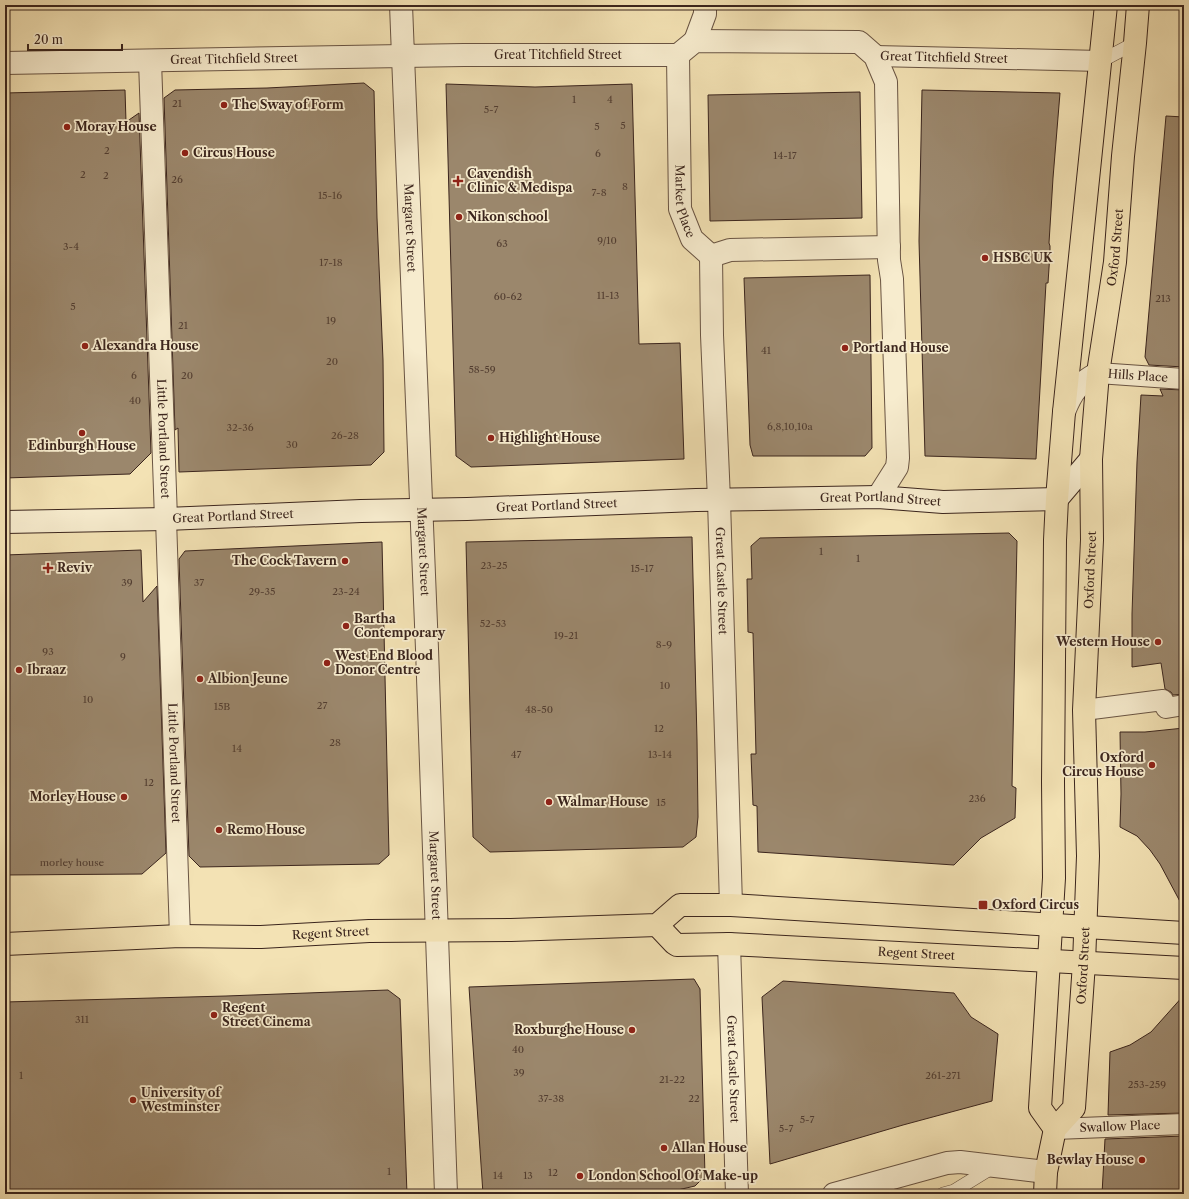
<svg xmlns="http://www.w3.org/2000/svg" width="1189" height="1199" font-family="'Libre Caslon Text',serif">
<rect width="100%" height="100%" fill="#f3e2b4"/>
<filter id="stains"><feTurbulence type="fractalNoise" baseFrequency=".005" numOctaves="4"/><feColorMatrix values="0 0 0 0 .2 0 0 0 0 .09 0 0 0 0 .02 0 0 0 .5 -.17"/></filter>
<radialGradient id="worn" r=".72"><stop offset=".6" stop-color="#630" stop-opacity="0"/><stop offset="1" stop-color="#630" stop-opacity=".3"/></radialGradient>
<path fill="#9b876c" stroke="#3b251d" d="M364 83 374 91 377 218 383 360 384 452 371 465 179 472 178 428 175 430 164 98 175 90 267 88Z
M446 84 535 87 632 84 639 344 680 343 684 459 471 467 456 456Z
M125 90 126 122 139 113 151 453 130 474 5 478V93Z
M922 90 1060 93 1053 178 1049 243 1050 246V253L1048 283H1046L1036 459 925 456 919 241Z
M860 92 862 218 710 221 708 95Z
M1166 116 1184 117V367L1149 365 1145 357Z
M870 275 872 448 865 456H753L750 445 744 278Z
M1160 389 1184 390V694L1173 695 1171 692 1165 689 1161 663 1132 667V614L1137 462 1141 395 1163 396Z
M1009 533 1017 541 1012 786 1016 788 1015 818 981 838 954 865 758 852 757 806 753 805 751 754H756L753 633 748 632 747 579H752L751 546 760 538Z
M692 537 697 740 698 817 696 837 683 847 490 852 473 837 466 542Z
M382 542 389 855 379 864 200 867 189 856 179 559 185 551Z
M141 550 143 602 157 586 166 853 142 874 5 875V555Z
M1184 728V909L1160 864 1150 850 1137 836 1120 827 1121 794 1120 732H1145Z
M694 979 700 989 705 1176 695 1186 660 1194H483L469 987Z
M783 981 954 993 971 1017 998 1034 992 1101 903 1125 770 1164 762 997Z
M388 990 400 999 407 1194H5V1002L226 996Z
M1184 995V1113L1108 1115 1110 1052 1130 1045 1151 1032Z
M1184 1136V1194H1102L1105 1139Z"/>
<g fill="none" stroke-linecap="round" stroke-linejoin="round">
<defs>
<path id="service" d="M1101 61 1135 43
M943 1194 954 1191 993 1167"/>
<g id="pedestrian">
<path id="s1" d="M875 56 1101 61"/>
<path id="s2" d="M1098 373 1184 379"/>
<path id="s3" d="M166 519 180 936"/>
<path d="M1084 710 1163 700 1166 708 1184 705"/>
<path id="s4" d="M1055 1129 1184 1124"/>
</g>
<g id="minor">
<path id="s5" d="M401 5 403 56 464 55H678L695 41 859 42 875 56 886 82 889 260 892 279 898 458 897 467 878 497"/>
<path d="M695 41 705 14V5"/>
<path id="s6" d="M678 55 680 209 692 239 711 256"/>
<path id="s7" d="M150 61 166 519"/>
<path id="s8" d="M711 256 712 335 719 500 731 905"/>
<path d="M711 256 730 250 889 247"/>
<path d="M1064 412C1072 391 1078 384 1098 373"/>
<path id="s9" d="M729 944 737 1194"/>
<path d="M834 1194 947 1163 960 1162 1046 1172"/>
</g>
<g id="tertiary">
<path id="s10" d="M5 63 403 56 427 649 446 1194"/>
</g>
<g id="secondary">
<path id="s11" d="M5 522 166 519 361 511 467 509 696 500 878 497 943 502 1057 499 1091 459"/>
</g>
<g id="primary">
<path id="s12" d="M657 925 674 943 677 945 729 944 1184 968"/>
<path id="s13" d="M5 944 180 936 261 937 369 931 511 930 657 925 680 905H731L1184 933"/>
<path d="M1055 1129 1040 1108 1054 878 1053 782 1055 540 1057 499 1064 412 1106 5"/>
<path id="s14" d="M1045 1194 1046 1172 1055 1129 1074 1108 1084 963 1088 856 1084 710 1092 540 1091 459 1098 373 1115 262 1123 156 1135 43 1138 5"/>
</g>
</defs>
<use href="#service" stroke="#695443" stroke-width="14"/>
<use href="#pedestrian" stroke="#695443" stroke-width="22"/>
<use href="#minor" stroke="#695443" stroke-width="24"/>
<use href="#tertiary" stroke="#695443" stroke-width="24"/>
<use href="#secondary" stroke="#3b251d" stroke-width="24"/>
<use href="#primary" stroke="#3b251d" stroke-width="24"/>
<use href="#service" stroke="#f7ecce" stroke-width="13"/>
<use href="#pedestrian" stroke="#f7ecce" stroke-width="20"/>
<use href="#minor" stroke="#f7ecce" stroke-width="22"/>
<use href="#tertiary" stroke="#f7ecce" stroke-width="22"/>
<use href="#secondary" stroke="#f7ecce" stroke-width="22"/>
<use href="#primary" stroke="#f3e2b4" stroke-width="22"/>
</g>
<g fill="#8f2418" stroke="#f7ecce" stroke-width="1.5">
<circle cx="224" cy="105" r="4"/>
<circle cx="67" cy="127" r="4"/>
<circle cx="185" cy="153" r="4"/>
<path d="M456 175h4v4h4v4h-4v4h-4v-4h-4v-4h4z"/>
<circle cx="459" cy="217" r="4"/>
<circle cx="985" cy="258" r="4"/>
<circle cx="85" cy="346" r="4"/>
<circle cx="845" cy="348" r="4"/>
<circle cx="82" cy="433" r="4"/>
<circle cx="491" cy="438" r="4"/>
<circle cx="345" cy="561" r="4"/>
<path d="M46 562h4v4h4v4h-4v4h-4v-4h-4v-4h4z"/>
<circle cx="346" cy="626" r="4"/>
<circle cx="1158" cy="642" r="4"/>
<circle cx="327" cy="663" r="4"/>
<circle cx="19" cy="670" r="4"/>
<circle cx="200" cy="679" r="4"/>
<circle cx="1152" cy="765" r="4"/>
<circle cx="124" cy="797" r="4"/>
<circle cx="549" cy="802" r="4"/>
<circle cx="219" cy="830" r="4"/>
<rect x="978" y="900" width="10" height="10" rx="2"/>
<circle cx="214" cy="1015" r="4"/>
<circle cx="632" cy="1030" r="4"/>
<circle cx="133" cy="1100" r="4"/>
<circle cx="664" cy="1148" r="4"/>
<circle cx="1142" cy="1160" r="4"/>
<circle cx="580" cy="1176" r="4"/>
</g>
<g text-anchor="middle" stroke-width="3.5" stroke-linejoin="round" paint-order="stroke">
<g font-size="10" fill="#533e31">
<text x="574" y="103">1</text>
<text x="610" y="103">4</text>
<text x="177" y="107">21</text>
<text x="491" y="113">5-7</text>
<text x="623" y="129">5</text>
<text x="597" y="130">5</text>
<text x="107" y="154">2</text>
<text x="598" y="157">6</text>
<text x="785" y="159">14-17</text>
<text x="83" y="178">2</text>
<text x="106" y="179">2</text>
<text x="177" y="183">26</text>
<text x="625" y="190">8</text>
<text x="599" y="196">7-8</text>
<text x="330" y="199">15-16</text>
<text x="607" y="244">9/10</text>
<text x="502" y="247">63</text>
<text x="71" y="250">3-4</text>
<text x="331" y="266">17-18</text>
<text x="608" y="299">11-13</text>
<text x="508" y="300">60-62</text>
<text x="1163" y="302">213</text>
<text x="73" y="310">5</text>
<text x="331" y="324">19</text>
<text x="183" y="329">21</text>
<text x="766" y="354">41</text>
<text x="332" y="365">20</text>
<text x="482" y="373">58-59</text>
<text x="134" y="379">6</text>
<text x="187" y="379">20</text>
<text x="135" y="404">40</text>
<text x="790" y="430">6,8,10,10a</text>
<text x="240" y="431">32-36</text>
<text x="345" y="439">26-28</text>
<text x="292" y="448">30</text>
<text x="821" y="555">1</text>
<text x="858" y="562">1</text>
<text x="494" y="569">23-25</text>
<text x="642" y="572">15-17</text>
<text x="127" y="586">39</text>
<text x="199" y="586">37</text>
<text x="262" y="595">29-35</text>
<text x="346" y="595">23-24</text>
<text x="493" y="627">52-53</text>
<text x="566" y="639">19-21</text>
<text x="664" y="648">8-9</text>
<text x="48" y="655">93</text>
<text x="123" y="660">9</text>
<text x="665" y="689">10</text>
<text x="88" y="703">10</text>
<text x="322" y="709">27</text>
<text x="222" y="710">15B</text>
<text x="539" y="713">48-50</text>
<text x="659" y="732">12</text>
<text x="335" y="746">28</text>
<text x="237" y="752">14</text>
<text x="516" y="758">47</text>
<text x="660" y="758">13-14</text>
<text x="149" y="786">12</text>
<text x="977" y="802">236</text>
<text x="661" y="806">15</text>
<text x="72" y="866">morley house</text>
<text x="82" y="1023">311</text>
<text x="518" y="1053">40</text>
<text x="519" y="1076">39</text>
<text x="21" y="1079">1</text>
<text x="943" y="1079">261-271</text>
<text x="672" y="1083">21-22</text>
<text x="1147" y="1088">253-259</text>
<text x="551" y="1102">37-38</text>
<text x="694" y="1102">22</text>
<text x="807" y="1123">5-7</text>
<text x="786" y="1132">5-7</text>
<text x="389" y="1175">1</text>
<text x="553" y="1176">12</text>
<text x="498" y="1179">14</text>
<text x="528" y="1179">13</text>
</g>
<g font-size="12" fill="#3b251d" stroke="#f7ecce">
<text dy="4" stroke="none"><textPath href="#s5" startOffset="206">Great Titchfield Street</textPath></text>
<text dy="4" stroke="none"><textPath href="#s1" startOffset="69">Great Titchfield Street</textPath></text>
<text dy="4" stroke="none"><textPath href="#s10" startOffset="229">Great Titchfield Street</textPath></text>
<text dy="4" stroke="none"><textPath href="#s6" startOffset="147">Market Place</textPath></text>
<text dy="4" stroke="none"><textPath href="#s10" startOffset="570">Margaret Street</textPath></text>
<text dy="4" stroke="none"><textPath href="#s14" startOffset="957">Oxford Street</textPath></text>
<text dy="4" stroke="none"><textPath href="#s2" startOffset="40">Hills Place</textPath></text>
<text dy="4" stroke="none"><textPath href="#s7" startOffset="378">Little Portland Street</textPath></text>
<text dy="4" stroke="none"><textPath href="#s11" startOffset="876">Great Portland Street</textPath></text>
<text dy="4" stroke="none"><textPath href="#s11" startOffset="552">Great Portland Street</textPath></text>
<text dy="4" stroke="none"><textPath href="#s11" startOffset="228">Great Portland Street</textPath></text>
<text dy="4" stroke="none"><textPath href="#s10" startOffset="894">Margaret Street</textPath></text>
<text dy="4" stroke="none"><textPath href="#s14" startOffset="633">Oxford Street</textPath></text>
<text dy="4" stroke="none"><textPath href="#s8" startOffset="325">Great Castle Street</textPath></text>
<text dy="4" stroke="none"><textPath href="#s3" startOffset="244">Little Portland Street</textPath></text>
<text dy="4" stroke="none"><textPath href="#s10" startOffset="1218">Margaret Street</textPath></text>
<text dy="4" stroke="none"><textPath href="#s13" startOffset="326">Regent Street</textPath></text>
<text dy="4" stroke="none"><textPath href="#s12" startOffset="268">Regent Street</textPath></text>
<text dy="4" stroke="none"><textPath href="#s14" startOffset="237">Oxford Street</textPath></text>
<text dy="4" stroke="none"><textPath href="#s9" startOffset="125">Great Castle Street</textPath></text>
<text dy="4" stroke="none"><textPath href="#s4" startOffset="65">Swallow Place</textPath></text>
</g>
<g font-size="12" font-weight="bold" fill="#3b251d" stroke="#f7ecce" text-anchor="start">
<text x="232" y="109">The Sway of Form</text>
<text x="75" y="131">Moray House</text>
<text x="193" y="157">Circus House</text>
<text x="467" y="178">Cavendish<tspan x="467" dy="14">Clinic &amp; Medispa</tspan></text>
<text x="467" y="221">Nikon school</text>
<text x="993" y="262">HSBC UK</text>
<text x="93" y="350">Alexandra House</text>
<text x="853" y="352">Portland House</text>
<text x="499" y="442">Highlight House</text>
<text x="82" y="450" text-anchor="middle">Edinburgh House</text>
<text x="337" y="565" text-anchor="end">The Cock Tavern</text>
<text x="57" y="572">Reviv</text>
<text x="354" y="623">Bartha<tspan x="354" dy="14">Contemporary</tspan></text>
<text x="1150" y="646" text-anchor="end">Western House</text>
<text x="335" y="660">West End Blood<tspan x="335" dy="14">Donor Centre</tspan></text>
<text x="27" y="674">Ibraaz</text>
<text x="208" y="683">Albion Jeune</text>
<text x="1144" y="762" text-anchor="end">Oxford<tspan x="1144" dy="14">Circus House</tspan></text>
<text x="116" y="801" text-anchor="end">Morley House</text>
<text x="557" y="806">Walmar House</text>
<text x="227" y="834">Remo House</text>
<text x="992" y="909">Oxford Circus</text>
<text x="222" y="1012">Regent<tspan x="222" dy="14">Street Cinema</tspan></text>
<text x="624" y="1034" text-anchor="end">Roxburghe House</text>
<text x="141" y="1097">University of<tspan x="141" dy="14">Westminster</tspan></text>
<text x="672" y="1152">Allan House</text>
<text x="1134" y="1164" text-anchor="end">Bewlay House</text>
<text x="588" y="1180">London School Of Make-up</text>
</g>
</g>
<rect width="1189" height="1199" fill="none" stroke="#f3e2b4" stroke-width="20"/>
<rect x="6" y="6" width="1177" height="1187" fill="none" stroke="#3b251d" stroke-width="2"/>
<rect x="10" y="10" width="1169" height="1179" fill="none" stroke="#3b251d"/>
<path d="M28 44v6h94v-6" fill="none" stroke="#3b251d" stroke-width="2"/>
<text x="34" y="44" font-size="12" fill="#3b251d" stroke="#f7ecce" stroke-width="3" paint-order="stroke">20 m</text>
<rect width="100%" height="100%" filter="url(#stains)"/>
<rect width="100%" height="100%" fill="url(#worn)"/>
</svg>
